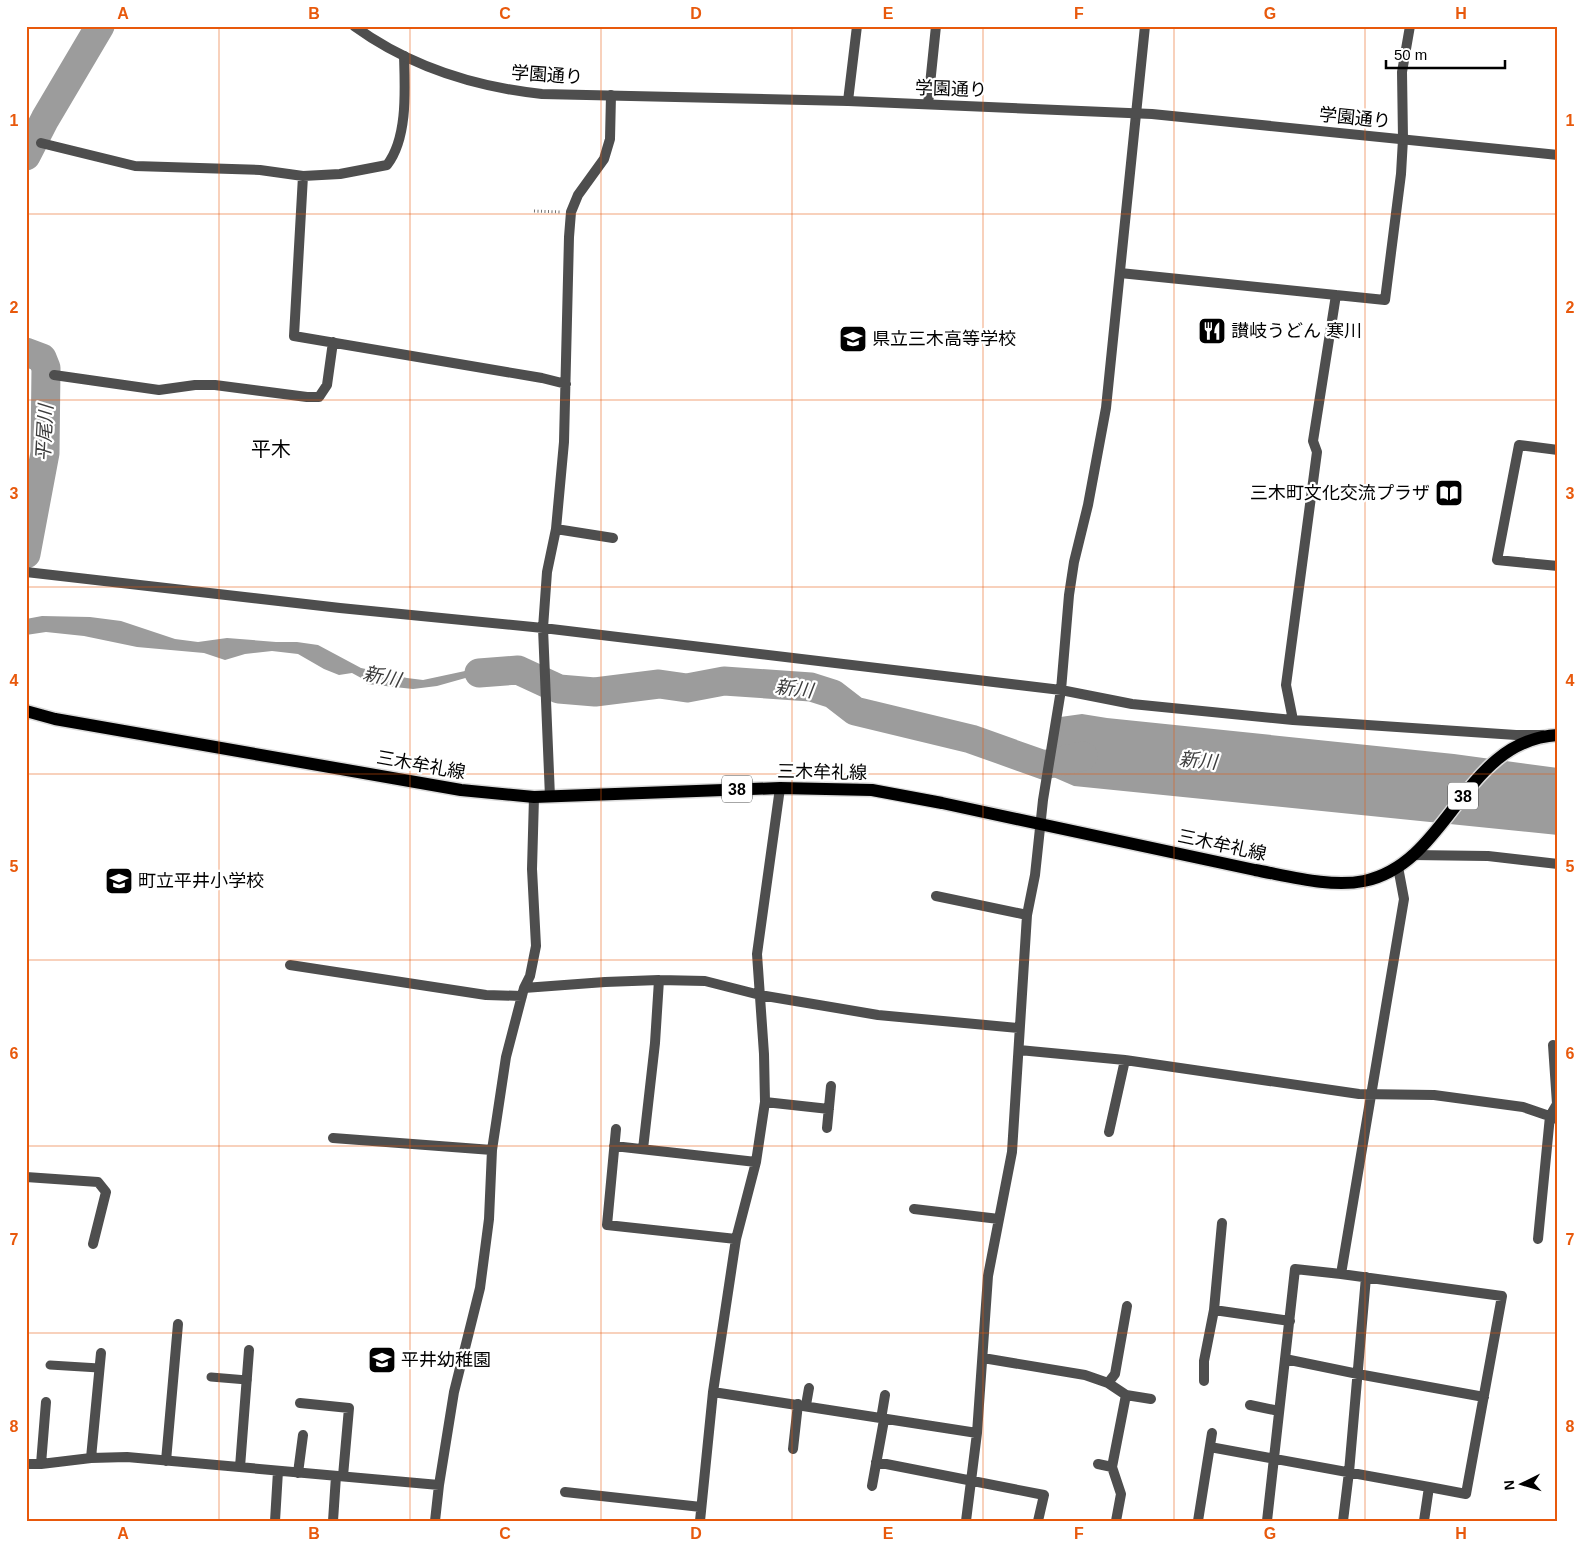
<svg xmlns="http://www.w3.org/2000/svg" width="1584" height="1547" font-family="Helvetica,'Noto Sans JP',sans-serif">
<rect width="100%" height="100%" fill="#fff"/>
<path fill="#9c9c9c" d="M42 616 90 617 121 621 175 639 198 642 227 638 276 642H297L318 645 361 668 407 678 423 680 465 671 513 668 519 671 469 677 437 686 413 689 367 684 363 679 352 673 339 675 324 669 298 654 272 651 245 654 225 660 204 653 137 647 84 636 46 632 26 635V619Z
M1082 714 1107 718 1454 754 1558 768V835L1074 786 1044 773 1053 718Z"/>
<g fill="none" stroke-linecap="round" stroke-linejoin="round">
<path stroke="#9c9c9c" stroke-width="29" d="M26 156 45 119 100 26
M26 352 42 358 46 368 45 453 26 554
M479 673 518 670 559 689 595 692 659 684 687 688 724 681 811 687 833 694 855 711 971 739 1044 765 1083 756"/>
<defs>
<path id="primary" d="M26 711 55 719 461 790 534 797 780 788 872 790 942 803 1255 870C1288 876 1331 888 1364 881 1450 863 1463 740 1558 735"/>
</defs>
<use href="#primary" stroke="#dbdbdb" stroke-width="15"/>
<path stroke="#707070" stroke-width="3" stroke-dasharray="1 2.5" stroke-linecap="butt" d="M534 211 561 212"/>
<path stroke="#4e4e4e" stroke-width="9" d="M50 1365 99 1368
M211 1377 247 1380"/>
<path stroke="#4e4e4e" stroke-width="10" d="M848 101 857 26
M928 104 936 26
M41 143 135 166 260 170 303 176 340 174 387 165C408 138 405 89 404 56
M303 176 294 336 542 378 566 384
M1120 273 1385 300 1401 174 1403 139 1402 72 1410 26
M54 375 159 390 195 385H215L307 397H319L327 385 333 342
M1558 450 1519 445 1497 560 1558 566
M556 529 613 538
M26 572 340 608 543 628 1061 690 1132 704 1293 720 1516 735H1542
M1293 720 1286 685 1317 452 1313 441 1336 295
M550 797 543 628 547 572 556 529 564 442 569 237 571 212 578 195 604 159 610 139 611 95
M1412 855 1488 856 1558 864
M936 896 1027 915
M290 965 486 995 522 996
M524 988 605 982 659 980 705 981 760 995 878 1015 1019 1028
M1019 1050 1125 1060 1359 1094 1434 1095 1523 1107 1558 1119
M765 1102 829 1109
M827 1128 831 1086
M616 1129 607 1225 736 1239
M1109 1132 1125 1060
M333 1138 492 1150
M614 1146 756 1162
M643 1149 655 1043 659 980
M26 1177 98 1182 106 1192 93 1244
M914 1209 999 1219
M1538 1239 1550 1116 1557 1104 1553 1045
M1341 1274 1404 899 1398 867
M1214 1310 1290 1321
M983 1358 1085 1375 1108 1383 1126 1395 1112 1467 1121 1494 1116 1521
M1285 1359 1358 1374 1484 1397
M1204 1381V1361L1214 1310 1222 1223
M1108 1383 1115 1374 1127 1306
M713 1392 977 1433
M1126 1395 1151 1399
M300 1403 349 1408 343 1476
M806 1405 809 1388
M1250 1405 1279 1411
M881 1419 885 1395
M1210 1447 1429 1487
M793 1449 798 1404
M91 1458 101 1353
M166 1461 178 1324
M876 1462 1044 1495 1038 1521
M26 1464H41L91 1458 127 1457 439 1485
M41 1464 46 1402
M1098 1464 1112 1467
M240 1467 249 1350
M298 1473 303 1435
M872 1486 884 1420
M565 1492 701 1507
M275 1521 278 1471
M333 1521 336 1476
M435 1521 439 1485 454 1392 480 1288 489 1219 492 1150 506 1057 524 988 530 976 536 946 532 869 534 797
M700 1521 713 1392 736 1239 756 1162 765 1102 764 1054 757 954 780 788
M966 1521 977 1433 988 1276 1012 1152 1027 915 1035 875 1043 800 1061 690 1069 595 1074 562 1088 505 1106 408 1145 26
M1198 1521 1212 1433
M1267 1521 1295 1269 1341 1274 1502 1296 1466 1494 1429 1487 1424 1521
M1343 1521 1349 1472 1366 1277"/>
<path stroke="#4e4e4e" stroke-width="10" d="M354 26C409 66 476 87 542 94L848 101 1152 114 1558 155"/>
<use href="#primary" stroke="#000" stroke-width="12"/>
</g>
<path fill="none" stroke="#e8590c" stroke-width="1" stroke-opacity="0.55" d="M219 26V1521M410 26V1521M601 26V1521M792 26V1521M983 26V1521M1174 26V1521M1365 26V1521M26 214H1558M26 400H1558M26 587H1558M26 774H1558M26 960H1558M26 1146H1558M26 1333H1558"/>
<defs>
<symbol id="restaurant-square" viewBox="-11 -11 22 22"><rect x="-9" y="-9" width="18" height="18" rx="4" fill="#000" stroke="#fff"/><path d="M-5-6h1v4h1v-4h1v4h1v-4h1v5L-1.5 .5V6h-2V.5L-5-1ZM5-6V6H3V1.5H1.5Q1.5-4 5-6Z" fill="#fff"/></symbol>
<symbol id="school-square" viewBox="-11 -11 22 22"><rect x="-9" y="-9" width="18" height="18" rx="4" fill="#000" stroke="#fff"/><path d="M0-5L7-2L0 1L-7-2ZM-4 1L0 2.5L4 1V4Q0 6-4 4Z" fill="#fff"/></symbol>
<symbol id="library-square" viewBox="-11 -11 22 22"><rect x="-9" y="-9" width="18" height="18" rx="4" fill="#000" stroke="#fff"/><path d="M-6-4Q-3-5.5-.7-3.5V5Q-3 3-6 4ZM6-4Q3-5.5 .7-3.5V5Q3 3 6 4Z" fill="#fff"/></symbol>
</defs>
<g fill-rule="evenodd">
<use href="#restaurant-square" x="1196" y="315" width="32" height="32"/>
<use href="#school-square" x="837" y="323" width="32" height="32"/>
<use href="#library-square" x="1433" y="477" width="32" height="32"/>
<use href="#school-square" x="103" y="865" width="32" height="32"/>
<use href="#school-square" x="366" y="1344" width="32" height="32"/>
</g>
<g text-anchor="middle" stroke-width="4.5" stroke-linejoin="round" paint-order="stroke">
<g fill="#fff" stroke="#4c4c4c" stroke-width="1">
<rect x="722" y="775.5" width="30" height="27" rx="4"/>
<rect x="1448" y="782.5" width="30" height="27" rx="4"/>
</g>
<g font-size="16" font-weight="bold" fill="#000">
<text x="737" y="795">38</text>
<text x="1463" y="802">38</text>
</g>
<g font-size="18" fill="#000" stroke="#fff">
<text transform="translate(547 75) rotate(4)" y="6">学園通り</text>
<text transform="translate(951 89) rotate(2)" y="6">学園通り</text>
<text transform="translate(1355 118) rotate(6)" y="6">学園通り</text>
<text transform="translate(421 765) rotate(10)" y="6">三木牟礼線</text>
<text transform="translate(822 772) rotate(1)" y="6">三木牟礼線</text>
<text transform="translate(1222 845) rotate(12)" y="6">三木牟礼線</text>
</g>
<g font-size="18" fill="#000" stroke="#fff" text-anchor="start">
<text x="1231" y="337">讃岐うどん 寒川</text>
<text x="872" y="345">県立三木高等学校</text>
<text x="1430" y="499" text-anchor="end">三木町文化交流プラザ</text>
<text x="138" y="887">町立平井小学校</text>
<text x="401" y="1366">平井幼稚園</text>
</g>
<g font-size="19" font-style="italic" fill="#3d3d3d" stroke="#fff">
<text transform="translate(44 433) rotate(-87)" y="7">平尾川</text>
<text transform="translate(382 676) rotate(12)" y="7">新川</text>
<text transform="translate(794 688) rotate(7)" y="7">新川</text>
<text transform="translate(1198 760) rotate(5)" y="7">新川</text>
</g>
<g font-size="20" fill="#000" stroke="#fff">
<text x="271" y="456">平木</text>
</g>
</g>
<rect width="1584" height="1547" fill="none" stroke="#ffffff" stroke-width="55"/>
<g transform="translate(1522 1484) rotate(265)" stroke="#ffffff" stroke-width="4" paint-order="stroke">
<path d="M0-4L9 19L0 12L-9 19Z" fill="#000000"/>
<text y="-8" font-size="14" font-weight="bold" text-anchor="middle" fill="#000000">N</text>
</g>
<path d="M1386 60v8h119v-8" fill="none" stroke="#000000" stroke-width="2.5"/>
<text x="1394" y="60" font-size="15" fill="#000000" stroke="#ffffff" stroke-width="4" paint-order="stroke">50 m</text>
<rect x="28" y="28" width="1528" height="1492" fill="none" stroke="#e8590c" stroke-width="2"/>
<g font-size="16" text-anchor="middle" font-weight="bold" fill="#e8590c">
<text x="123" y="19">A</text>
<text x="314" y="19">B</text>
<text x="505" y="19">C</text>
<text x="696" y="19">D</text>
<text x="888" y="19">E</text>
<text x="1079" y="19">F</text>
<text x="1270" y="19">G</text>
<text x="1461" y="19">H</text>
<text x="14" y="126">1</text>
<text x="1570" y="126">1</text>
<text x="14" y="313">2</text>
<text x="1570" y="313">2</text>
<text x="14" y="499">3</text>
<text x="1570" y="499">3</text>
<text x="14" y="686">4</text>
<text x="1570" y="686">4</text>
<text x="14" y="872">5</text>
<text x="1570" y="872">5</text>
<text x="14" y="1059">6</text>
<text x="1570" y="1059">6</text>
<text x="14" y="1245">7</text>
<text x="1570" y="1245">7</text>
<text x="14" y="1432">8</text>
<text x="1570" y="1432">8</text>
<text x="123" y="1539">A</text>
<text x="314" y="1539">B</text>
<text x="505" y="1539">C</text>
<text x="696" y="1539">D</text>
<text x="888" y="1539">E</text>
<text x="1079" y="1539">F</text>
<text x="1270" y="1539">G</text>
<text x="1461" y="1539">H</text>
</g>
</svg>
